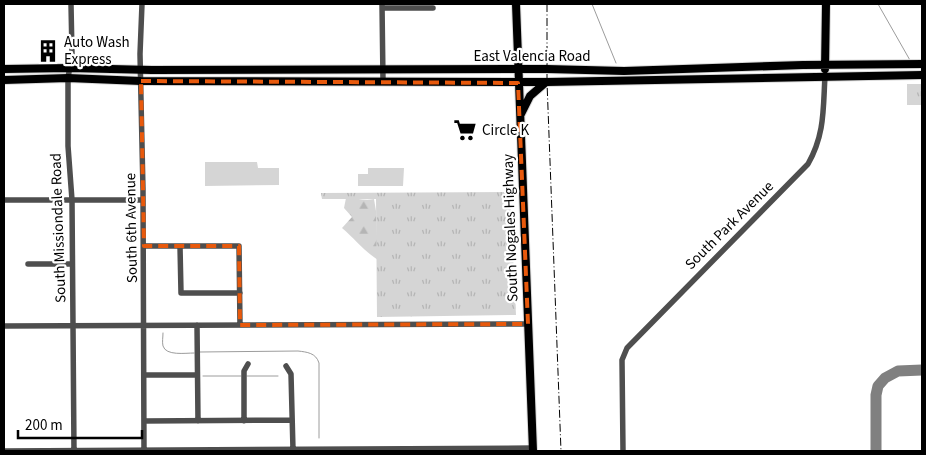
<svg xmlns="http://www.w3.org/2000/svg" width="926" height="455" font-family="'Source Sans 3',sans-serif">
<defs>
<pattern id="forest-firs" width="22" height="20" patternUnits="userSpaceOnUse" patternTransform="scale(1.25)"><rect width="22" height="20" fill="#d5d5d5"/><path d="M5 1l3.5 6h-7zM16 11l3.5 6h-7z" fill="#b5b5b5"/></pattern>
<pattern id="park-tufts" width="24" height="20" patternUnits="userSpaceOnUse" patternTransform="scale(1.25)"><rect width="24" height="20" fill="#d5d5d5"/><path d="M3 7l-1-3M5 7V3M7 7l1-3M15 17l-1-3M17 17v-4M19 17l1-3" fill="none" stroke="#b5b5b5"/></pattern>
</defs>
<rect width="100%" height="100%" fill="#fff"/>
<path fill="#d5d5d5" d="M205 162H257L258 168H279V185L205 186Z
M368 168H404L403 186H358V174H368Z"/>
<path fill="url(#forest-firs)" d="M346 198C356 198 365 201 374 199L376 211 378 260C364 251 355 239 342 228L352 217 344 208Z"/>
<path fill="url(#park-tufts)" d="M907 84H922V105H907Z
M510 192 516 315 377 317 376 199H322L321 193Z"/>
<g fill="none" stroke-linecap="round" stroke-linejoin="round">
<path stroke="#9c9c9c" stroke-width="1" d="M592 4 616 63
M878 4 911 62
M163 333C163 337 162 342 163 346 166 356 185 353 194 353
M200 352 298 351C307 352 316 353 319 363V438
M203 376H241
M247 376H278"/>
<path stroke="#808080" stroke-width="11" d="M876 451V395L878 386 885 378 898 371 922 370"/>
<defs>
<path id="major" d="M516 4 533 451
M4 69 70 68 152 70 547 69 624 71 803 65 922 64
M825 69 826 4
M4 80 68 78 141 81 547 82 922 75
M521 114 530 96 545 83"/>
</defs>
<use href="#major" stroke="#dbdbdb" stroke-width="10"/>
<path stroke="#4e4e4e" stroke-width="5.5" d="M71 4 72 54 68 78V146L72 200 74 451
M142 4 140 54 143 190 144 451
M382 4 383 81
M382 8H433
M4 200H143
M144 246H239L240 325
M180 246 181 293H240
M28 264H72
M197 325 198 421
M4 326 528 324
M286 366 291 374 293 450
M144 375H197
M144 421 292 420
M244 421V371L248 364
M4 451 533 448
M623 451 622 360 627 348 808 164C825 134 823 109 825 76"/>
<use href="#major" stroke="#000" stroke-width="8"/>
<path stroke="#000" stroke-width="1" stroke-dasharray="8 2.5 1 2.5" stroke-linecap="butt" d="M547 4V82L561 451"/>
</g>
<path fill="none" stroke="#e8590c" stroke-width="4" stroke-dasharray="10 6" stroke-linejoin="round" d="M141 81 518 83 528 324 240 325 239 246H144Z"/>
<defs>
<symbol id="building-bare" viewBox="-9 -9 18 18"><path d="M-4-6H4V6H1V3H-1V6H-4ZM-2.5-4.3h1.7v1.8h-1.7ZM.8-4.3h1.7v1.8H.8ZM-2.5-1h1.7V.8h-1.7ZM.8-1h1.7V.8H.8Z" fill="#000" stroke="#fff" stroke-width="2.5" paint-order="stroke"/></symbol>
<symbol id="supermarket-bare" viewBox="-9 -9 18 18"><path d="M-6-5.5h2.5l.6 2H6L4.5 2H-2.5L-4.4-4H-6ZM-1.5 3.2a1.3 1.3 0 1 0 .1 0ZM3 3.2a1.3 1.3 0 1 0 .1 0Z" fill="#000" stroke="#fff" stroke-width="2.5" paint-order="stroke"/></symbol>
</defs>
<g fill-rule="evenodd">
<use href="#building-bare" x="32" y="35" width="32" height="32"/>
<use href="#supermarket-bare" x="449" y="114" width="32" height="32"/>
</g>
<g text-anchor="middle" stroke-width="4.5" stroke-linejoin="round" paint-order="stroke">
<g font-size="15" fill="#000" stroke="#fff" text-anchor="start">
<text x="64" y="47">Auto Wash<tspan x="64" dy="17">Express</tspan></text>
<text x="482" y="135">Circle K</text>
</g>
<g font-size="15" fill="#000" stroke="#fff">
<text x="532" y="61">East Valencia Road</text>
<text transform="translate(729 225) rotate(-45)" y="5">South Park Avenue</text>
<text transform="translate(58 228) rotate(-92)" y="5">South Missiondale Road</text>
<text transform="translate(131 228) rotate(-91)" y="5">South 6th Avenue</text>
<text transform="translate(510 228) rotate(-92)" y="5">South Nogales Highway</text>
</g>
</g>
<rect width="926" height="455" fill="none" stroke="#000000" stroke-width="10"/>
<path d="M18 430v8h124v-8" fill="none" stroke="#000000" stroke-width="2.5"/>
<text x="25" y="430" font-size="15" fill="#000000" stroke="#ffffff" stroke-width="4" paint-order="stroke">200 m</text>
</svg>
